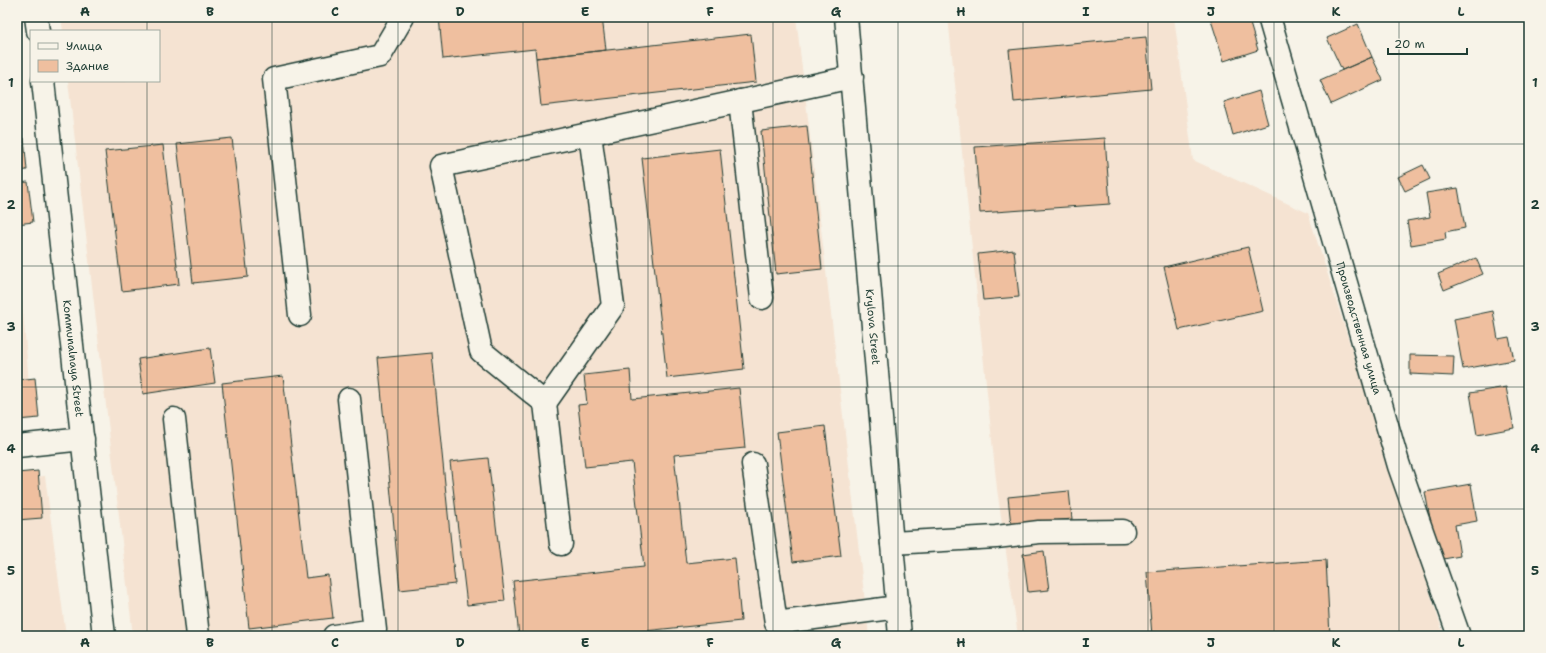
<svg xmlns="http://www.w3.org/2000/svg" width="1546" height="653" font-family="'Shantell Sans',sans-serif">
<rect width="100%" height="100%" fill="#f7f3e8"/>
<filter id="ink" filterUnits="userSpaceOnUse"><feTurbulence type="fractalNoise" baseFrequency=".025" numOctaves="2"/><feDisplacementMap in="SourceGraphic" scale="8" xChannelSelector="R" yChannelSelector="G"/><feConvolveMatrix kernelMatrix="1 2 1 2 8 2 1 2 1" color-interpolation-filters="sRGB"/></filter>
<g filter="url(#ink)">
<path fill="#f5e3d2" d="M61 17H796L869 636H133L68 81H159V31H63Z
M948 17H1174L1193 160 1308 213 1444 636H1018L997 489Z
M17 240 32 420 17 421Z
M45 476 66 636H17V478Z"/>
<path fill="#efbf9f" stroke="#1f3d34" d="M439 17H602L606 50 536 58 535 49 443 59Z
M1210 17H1248L1258 50 1224 61Z
M1358 24 1372 57 1342 70 1327 38Z
M751 34 756 82 541 106 536 58Z
M1146 37 1151 89 1014 102 1009 50Z
M1372 57 1383 80 1331 104 1320 80Z
M1259 91 1268 124 1233 135 1224 102Z
M807 126 822 269 776 274 761 131Z
M17 138H24L27 170 17 171Z
M232 138 248 277 193 283 177 144Z
M1105 138 1110 204 980 213 975 147Z
M163 145 179 284 122 291 105 151Z
M720 149 744 369 667 378 642 158Z
M1423 165 1430 179 1405 191 1398 177Z
M28 182 33 222 17 224V183Z
M1458 188 1465 228 1445 232 1446 239 1411 245 1407 221 1430 217 1426 193Z
M1248 247 1263 311 1179 330 1164 267Z
M1014 250 1019 297 983 300 978 254Z
M1476 258 1483 274 1444 290 1438 274Z
M1493 311 1498 339 1509 337 1514 360 1463 369 1454 319Z
M210 348 215 383 143 394 138 359Z
M432 353 455 584 400 590 378 358Z
M1410 355 1454 356 1453 376 1410 374Z
M630 370 632 399 739 388 745 448 674 455 686 563 735 558 741 621 596 636H519L513 581 644 567 632 462 585 467 578 405 587 404 584 375Z
M283 376 306 578 328 575 333 618 249 628 222 383Z
M35 378 39 418 17 420V380Z
M1506 387 1514 428 1477 435 1470 393Z
M825 426 841 556 793 562 777 432Z
M488 458 505 601 467 605 450 462Z
M38 471 42 518 17 520V473Z
M1471 484 1477 521 1455 525 1460 556 1438 560 1425 492Z
M1069 491 1072 519 1011 525 1008 497Z
M1044 551 1049 590 1028 592 1023 554Z
M1326 560 1330 636H1152L1147 572Z"/>
<g fill="none" stroke-linecap="round" stroke-linejoin="round">
<defs>
<g id="minor">
<path d="M36 17 38 31"/>
<path id="s1" d="M846 17 900 636"/>
<path id="s2" d="M1269 17 1399 466 1459 636"/>
<path id="s3" d="M43 81 104 636"/>
<path d="M740 101 762 298"/>
<path d="M300 315 274 79 380 56 403 17"/>
<path d="M545 403 613 306 590 134"/>
<path d="M174 419 198 636"/>
<path d="M17 446 83 439"/>
<path d="M753 464 776 623 898 607"/>
<path d="M892 543 996 537 1039 532 1123 531"/>
<path d="M561 544 545 403 481 351 441 166 852 77"/>
<path d="M334 636 375 630 349 399"/>
</g>
</defs>
<use href="#minor" stroke="#1f3d34" stroke-width="25"/>
<use href="#minor" stroke="#f7f3e8" stroke-width="22"/>
</g>
</g>
<path fill="none" stroke="#1f3d34" stroke-width="1" stroke-opacity="0.55" d="M147 17V31M272 17V636M398 17V636M523 17V636M648 17V636M773 17V636M898 17V636M1023 17V636M1148 17V636M1274 17V636M1399 17V636M147 81V636M17 144H1529M17 266H1529M17 387H1529M17 509H1529"/>
<g text-anchor="middle" stroke-width="3" stroke-linejoin="round" paint-order="stroke">
<g font-size="11" fill="#1f3d34" stroke="#f7f3e8">
<text dy="4" stroke="none"><textPath href="#s1" startOffset="311">Krylova Street</textPath></text>
<text dy="4" stroke="none"><textPath href="#s2" startOffset="324">Производственная улица</textPath></text>
<text dy="4" stroke="none"><textPath href="#s3" startOffset="279">Kommunalnaya Street</textPath></text>
</g>
</g>
<rect width="1546" height="653" fill="none" stroke="#f7f3e8" stroke-width="44"/>
<rect x="30" y="30" width="130" height="52" fill="#f7f3e8" stroke="#a1aaa0"/>
<rect x="38" y="43" width="20" height="6" fill="#f7f3e8" stroke="#a1aaa0"/>
<text x="66" y="50" font-size="12" fill="#1f3d34">Улица</text>
<rect x="38" y="60" width="20" height="12" fill="#efbf9f" stroke="#a1aaa0"/>
<text x="66" y="70" font-size="12" fill="#1f3d34">Здание</text>
<path d="M1388 48v6h79v-6" fill="none" stroke="#1f3d34" stroke-width="2"/>
<text x="1394" y="48" font-size="12" fill="#1f3d34" stroke="#f7f3e8" stroke-width="3" paint-order="stroke">20 m</text>
<rect x="22" y="22" width="1502" height="609" fill="none" stroke="#1f3d34" stroke-width="1.5"/>
<g font-size="13" text-anchor="middle" font-weight="bold" fill="#1f3d34">
<text x="85" y="16">A</text>
<text x="210" y="16">B</text>
<text x="335" y="16">C</text>
<text x="460" y="16">D</text>
<text x="585" y="16">E</text>
<text x="710" y="16">F</text>
<text x="836" y="16">G</text>
<text x="961" y="16">H</text>
<text x="1086" y="16">I</text>
<text x="1211" y="16">J</text>
<text x="1336" y="16">K</text>
<text x="1461" y="16">L</text>
<text x="11" y="87">1</text>
<text x="1535" y="87">1</text>
<text x="11" y="209">2</text>
<text x="1535" y="209">2</text>
<text x="11" y="331">3</text>
<text x="1535" y="331">3</text>
<text x="11" y="453">4</text>
<text x="1535" y="453">4</text>
<text x="11" y="575">5</text>
<text x="1535" y="575">5</text>
<text x="85" y="647">A</text>
<text x="210" y="647">B</text>
<text x="335" y="647">C</text>
<text x="460" y="647">D</text>
<text x="585" y="647">E</text>
<text x="710" y="647">F</text>
<text x="836" y="647">G</text>
<text x="961" y="647">H</text>
<text x="1086" y="647">I</text>
<text x="1211" y="647">J</text>
<text x="1336" y="647">K</text>
<text x="1461" y="647">L</text>
</g>
</svg>
